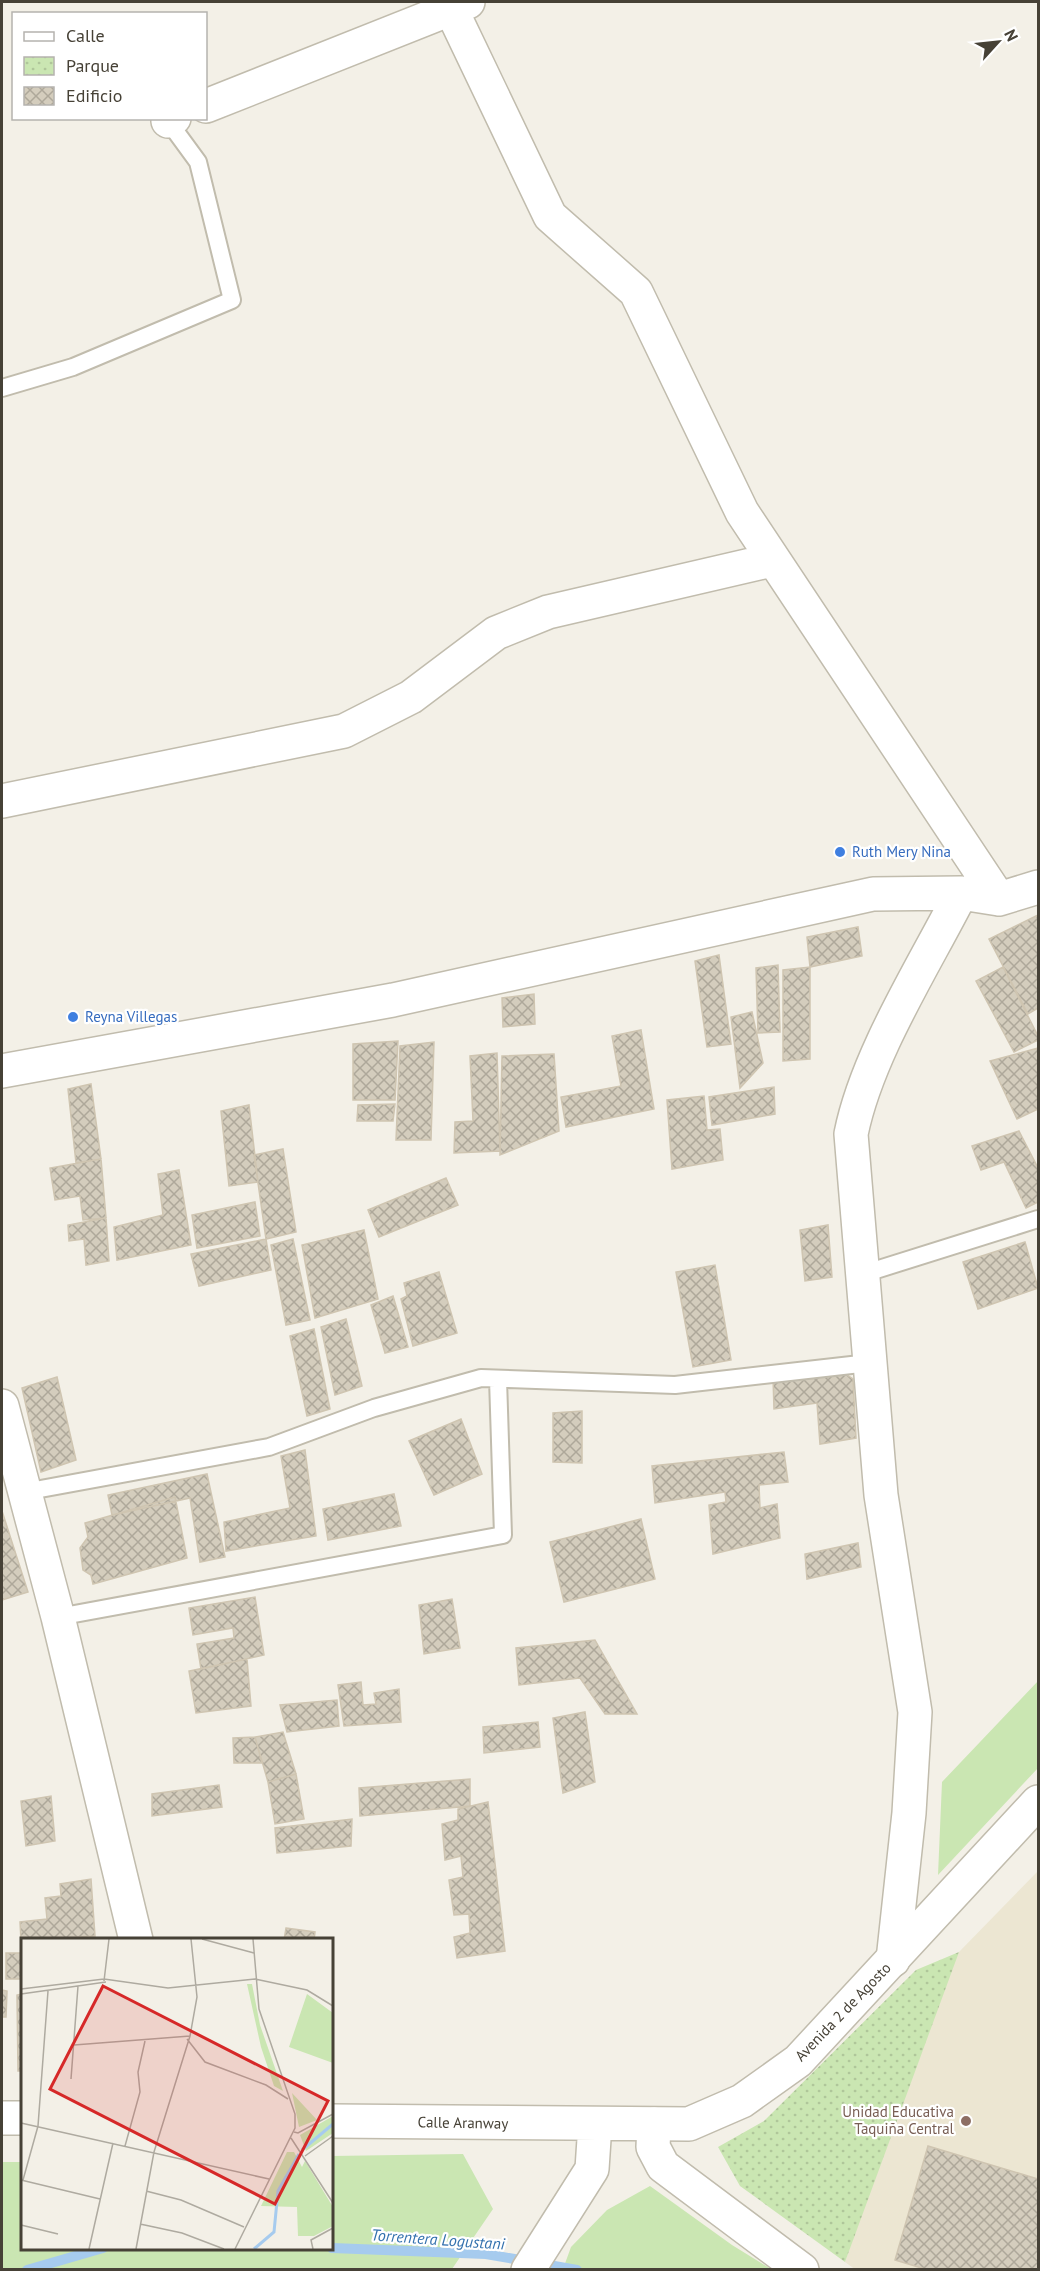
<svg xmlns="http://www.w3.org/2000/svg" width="1040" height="2271" font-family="'PT Sans',sans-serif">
<defs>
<pattern id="park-dots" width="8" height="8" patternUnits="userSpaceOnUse" patternTransform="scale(1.5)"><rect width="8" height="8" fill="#cae6b2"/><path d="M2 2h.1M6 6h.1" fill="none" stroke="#afc69a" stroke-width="1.8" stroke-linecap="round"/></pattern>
<pattern id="building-cross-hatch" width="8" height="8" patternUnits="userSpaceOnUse" patternTransform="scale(1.5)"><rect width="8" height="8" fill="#d4cdbd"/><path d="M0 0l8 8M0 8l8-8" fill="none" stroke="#aea89a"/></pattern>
</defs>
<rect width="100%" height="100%" fill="#f3f0e7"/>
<path fill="#ece6d2" d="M1038 1871V2269L856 2270 845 2262 942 1980 959 1952Z"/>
<path fill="#cae6b2" d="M1038 1681V1768L938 1875 942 1782Z
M463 2154 493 2209 452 2269H2V2162H22V2248H332V2156Z
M650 2186 732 2245 771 2269H563L571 2247 607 2210Z"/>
<path fill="url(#park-dots)" d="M959 1952 845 2262 740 2186 718 2147 764 2121 916 1970Z"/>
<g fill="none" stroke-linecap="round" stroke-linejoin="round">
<path stroke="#a6cbee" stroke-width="10" d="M332 2248 486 2254 577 2270
M27 2270 103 2248"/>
</g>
<path fill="url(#building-cross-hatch)" stroke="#cfc5b1" stroke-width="1.5" d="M1038 915V1008L1028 1014 989 939Z
M858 927 862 956 810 967 807 937Z
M719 955 731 1044 707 1047 695 961Z
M778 965 780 1032 758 1033 756 968Z
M810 967V1059L783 1061V970Z
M1003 967 1038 1036V1040L1014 1052 976 981Z
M534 994 535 1024 503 1027 502 998Z
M752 1012 763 1063 740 1088 731 1017Z
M641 1030 654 1109 566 1127 561 1097 621 1086 612 1036Z
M398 1041 395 1100H353V1044Z
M434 1042 431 1140H396L400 1046Z
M1038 1048V1109L1017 1119 990 1061Z
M497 1053 500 1151 454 1153 455 1122 473 1121 470 1056Z
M554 1054 559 1131 500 1155 502 1056Z
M91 1084 101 1159 76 1163 68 1089Z
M774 1087 775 1114 712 1125 709 1097Z
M704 1096 707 1130 720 1129 723 1160 672 1169 667 1100Z
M395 1104 393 1121H357L358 1105Z
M249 1105 258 1182 229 1186 221 1111Z
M1019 1131 1038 1168V1202L1026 1208 1004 1162 981 1170 972 1146Z
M283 1149 296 1232 266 1239 254 1155Z
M101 1159 106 1218 83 1220 80 1196 55 1200 50 1168Z
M179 1170 191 1245 117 1260 114 1227 163 1215 158 1174Z
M446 1178 458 1205 379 1237 368 1210Z
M255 1202 260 1236 197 1248 192 1215Z
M106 1218 109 1261 86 1265 84 1239 69 1241 68 1225Z
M828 1225 832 1277 805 1281 800 1230Z
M364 1230 378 1299 315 1318 302 1245Z
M266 1239 271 1270 199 1286 191 1254Z
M293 1239 310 1320 286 1325 271 1245Z
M1025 1242 1038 1288 978 1309 963 1262Z
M715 1265 731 1360 693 1367 676 1272Z
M439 1272 457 1333 413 1346 401 1299 407 1296 404 1283Z
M393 1296 408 1347 385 1353 371 1305Z
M346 1319 362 1386 335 1395 321 1327Z
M314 1329 330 1409 307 1416 290 1336Z
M838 1369 853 1379 856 1438 820 1444 817 1403 774 1409 773 1378Z
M57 1377 76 1460 41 1472 22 1388Z
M582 1411V1463L553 1462V1413Z
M461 1419 482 1474 434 1495 409 1441Z
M305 1450 316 1536 226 1551 224 1522 290 1508 281 1456Z
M784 1452 788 1482 759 1485 760 1508 777 1504 780 1538 713 1554 709 1505 726 1502 725 1492 655 1503 652 1466Z
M207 1474 225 1557 200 1562 190 1498 112 1515 108 1495Z
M394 1494 401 1526 328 1540 323 1509Z
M175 1497 187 1558 93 1584 91 1575 83 1570 80 1548 88 1537 85 1523Z
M2 1511 28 1592 2 1600Z
M641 1519 655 1579 564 1602 550 1542Z
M858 1543 861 1567 807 1579 805 1554Z
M255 1597 264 1655 201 1669 197 1644 234 1638 233 1628 193 1635 189 1608Z
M452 1599 460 1648 424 1654 419 1605Z
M595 1640 637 1714H605L580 1678 519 1685 516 1648Z
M247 1659 251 1706 196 1713 189 1671Z
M361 1682 363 1705 376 1704 374 1693 399 1689 401 1722 344 1726 338 1685Z
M337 1700 339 1726 287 1732 280 1705Z
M585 1712 595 1782 563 1793 553 1718Z
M538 1722 540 1747 484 1753 483 1727Z
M283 1732 296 1774 268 1782 255 1737Z
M255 1737 262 1763H234L233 1738Z
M296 1774 304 1819 275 1824 268 1782Z
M470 1779V1806L360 1816 359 1788Z
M219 1785 222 1807 152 1816V1794Z
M51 1796 55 1841 26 1846 21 1801Z
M488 1802 505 1951 457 1958 454 1937 470 1933 469 1914 454 1915 449 1880 463 1877 461 1856 445 1860 442 1824 458 1820V1809Z
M352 1819 351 1846 277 1853 275 1828Z
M91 1879 95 1936 21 1941 20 1922 47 1919 45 1898 61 1896 60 1884Z
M286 1928 315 1932 314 1940H284Z
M6 1953H22V1979H6Z
M2 1990 7 1991 6 2017H2Z
M22 1994V2071H18L17 1995Z
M928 2146 1038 2179V2270H928L895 2260Z"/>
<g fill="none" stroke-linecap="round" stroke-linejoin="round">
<defs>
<path id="service" d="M2 388 73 367 232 300 198 162 168 121
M863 1274 1038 1219
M24 1492 269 1447 374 1408 481 1378 675 1385 869 1363
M58 1617 503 1535 498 1379"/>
<path id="minor" d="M451 9 550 216 636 292 742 512 999 899
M206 106 468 2
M168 121 174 118
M2 801 344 731 411 697 496 633 548 612 772 560
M2 1071 393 1000 873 894 961 893 999 899 1038 887
M2 1406 58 1617 136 1940
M893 1960 909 1813 915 1712 881 1495 851 1134C867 1054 924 966 961 893
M654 2124 653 2147 663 2166 802 2270"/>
<path id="tertiary" d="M2 2118H22
M332 2121 689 2124 742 2101 798 2061 1038 1802
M528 2270 592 2169 595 2124"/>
</defs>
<use href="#service" stroke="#c1bcad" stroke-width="20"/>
<use href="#minor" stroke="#c1bcad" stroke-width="36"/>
<use href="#tertiary" stroke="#c1bcad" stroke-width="36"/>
<use href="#service" stroke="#fff" stroke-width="16"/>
<use href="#minor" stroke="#fff" stroke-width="33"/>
<use href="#tertiary" stroke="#fff" stroke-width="33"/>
</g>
<g fill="#3f7fe0" stroke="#fff" stroke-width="2">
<circle cx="840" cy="852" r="6"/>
<circle cx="73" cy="1017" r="6"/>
</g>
<circle fill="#8d6e63" stroke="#fff" stroke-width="2" cx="966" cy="2121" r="6"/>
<g text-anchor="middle" stroke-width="4.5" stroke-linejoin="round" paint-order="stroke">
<g font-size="15" fill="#366cbe" stroke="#fff" text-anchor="start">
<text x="852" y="857">Ruth Mery Nina</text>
<text x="85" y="1022">Reyna Villegas</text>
</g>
<g font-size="15" fill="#464136" stroke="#fff">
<text transform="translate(843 2012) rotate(-46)" y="5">Avenida 2 de Agosto</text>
<text transform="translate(463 2123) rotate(1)" y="5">Calle Aranway</text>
</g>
<g font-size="15" fill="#785e54" stroke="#fff" text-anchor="end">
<text x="954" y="2117">Unidad Educativa<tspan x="954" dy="17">Taquiña Central</tspan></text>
</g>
<g font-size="16" font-style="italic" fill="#3371ae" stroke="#fff">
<text transform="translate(438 2239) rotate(4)" y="6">Torrentera Logustani</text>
</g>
</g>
<g transform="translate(21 1938)">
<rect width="312" height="312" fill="#f3f0e7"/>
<path d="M226 46H231L239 87 262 153 253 148 240 109ZM312 178V195L285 213 279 197ZM266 214H273L281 229 284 223 312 269V288L293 298H277L276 269 240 268Z" fill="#cae6b2"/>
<path d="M286 56 312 75V125L268 109ZM271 155 296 182 278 189Z" fill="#cae6b2"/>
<path fill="none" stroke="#a6cbee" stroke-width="3" d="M281 212 312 186M233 311 253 294 257 253 278 216"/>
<path fill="none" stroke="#aeaaa0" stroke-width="1.5" d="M181 1 233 15M83 43 88 1M0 51 83 41 147 50 234 41 286 52 312 68M0 56 85 44M166 101 184 124 245 147 267 161M53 107 169 98M50 141 57 48M0 185 248 241M273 194 277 195 312 176M270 200 312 265M104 208 119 154 117 134 124 103M284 218 312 198M0 242 79 261M2 242 17 188 27 53M125 253 160 262 223 289M119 286 161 295 203 311M0 287 37 296M68 311 92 205M115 311 133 214 169 98 176 59 170 1M214 311 274 190V176L238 71 232 1M292 311 290 302 312 290"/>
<path fill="#d62828" fill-opacity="0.15" stroke="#d62828" stroke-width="3" d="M82 48 307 163 254 266 29 151Z"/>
<rect width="312" height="312" fill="none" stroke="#464136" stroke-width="3"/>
</g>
<rect width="1040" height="2271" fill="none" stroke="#464136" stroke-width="6"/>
<rect x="12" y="12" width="195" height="108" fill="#ffffff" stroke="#b5b3af" stroke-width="1.5"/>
<rect x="24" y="32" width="30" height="9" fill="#ffffff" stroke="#b5b3af" stroke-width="1.5"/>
<text x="66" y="42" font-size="18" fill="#464136">Calle</text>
<rect x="24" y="57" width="30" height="18" fill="url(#park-dots)" stroke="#b5b3af" stroke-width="1.5"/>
<text x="66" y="72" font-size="18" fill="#464136">Parque</text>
<rect x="24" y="87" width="30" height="18" fill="url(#building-cross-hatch)" stroke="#b5b3af" stroke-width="1.5"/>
<text x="66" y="102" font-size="18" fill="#464136">Edificio</text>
<g transform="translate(998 42) rotate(63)" stroke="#ffffff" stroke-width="4.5" paint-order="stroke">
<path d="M0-4.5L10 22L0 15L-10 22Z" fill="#464136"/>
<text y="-9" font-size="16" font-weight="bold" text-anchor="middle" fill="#464136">N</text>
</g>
</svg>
